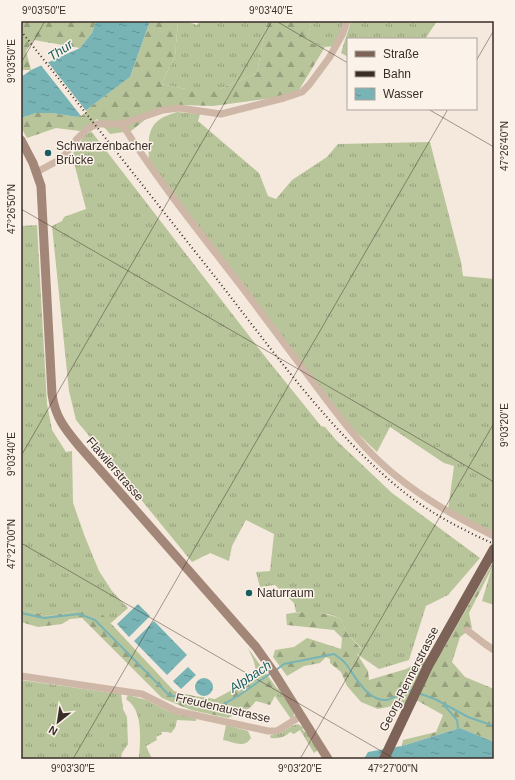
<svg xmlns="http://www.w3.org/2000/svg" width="515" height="780" font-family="Arial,sans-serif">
<defs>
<pattern id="grass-tufts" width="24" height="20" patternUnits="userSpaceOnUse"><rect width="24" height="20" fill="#b8c59a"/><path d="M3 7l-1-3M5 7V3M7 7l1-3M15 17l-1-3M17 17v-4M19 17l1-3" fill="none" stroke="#97a07e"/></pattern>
<pattern id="forest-firs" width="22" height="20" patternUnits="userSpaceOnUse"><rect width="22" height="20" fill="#b8c59a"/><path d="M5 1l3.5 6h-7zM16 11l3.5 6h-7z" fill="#97a07e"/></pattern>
<pattern id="water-ripples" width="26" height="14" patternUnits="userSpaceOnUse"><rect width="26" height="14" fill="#78b4b5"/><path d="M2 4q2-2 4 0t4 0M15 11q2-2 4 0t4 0" fill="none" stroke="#639393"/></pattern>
</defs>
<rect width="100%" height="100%" fill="#f5e8dc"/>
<path fill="url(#grass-tufts)" d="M178 21H185L197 25 200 21H267L257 73 220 89H186L161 84 175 56Z
M311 21H347L336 46 325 47 307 42Z
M351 21H437L425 39H348V57L341 53Z
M177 112 200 114 198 121 259 173 268 196 276 199 292 180 327 157 338 144 430 142 461 262 463 276 494 279V536L448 510 454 466 444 463 390 427 377 452 338 415 149 165C149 151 145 129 159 120 164 116 172 114 177 112Z
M91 131 267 359 321 426 325 427 336 440 392 493 480 558 448 595 426 606 409 660 379 669 357 654 361 648 347 633 341 619 329 614 296 612 294 603 275 585 260 587 256 572 270 571 274 534 246 520 232 546 229 561 210 553 192 562 76 420 69 391 52 226 62 221 64 217 86 209 72 155 84 136Z
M37 225 47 404 52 430 66 452 72 451 73 503 85 537 99 571 112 591 128 608 111 623 76 611 48 616 21 609V226Z
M493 564 494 565V605L482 601Z
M21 680 112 693H121L123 709 127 717 128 744 122 753 121 759H21Z
M278 688 294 712V716L291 719 275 696Z
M128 695 146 700 168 711 196 719V721L177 720 175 728 171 733 167 732H161L162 734 156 737 157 740 146 746 152 759H139C140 740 144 711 126 699Z
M298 724 304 728 302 729 305 732 307 731 310 736 309 737 311 742 313 741 318 750 314 753 300 730 294 734 290 732C285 737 279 739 271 738L270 737 271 735 280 733 292 726Z
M226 725 248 731 251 738C244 749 234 742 223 740Z"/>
<path fill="url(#forest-firs)" d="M21 21H96L92 33 80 48 34 40 26 51 31 70H21Z
M150 21H178L175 56 161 84 186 89H220L257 73 267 21H311L307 42 325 47 296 95 213 106 181 105 156 111 131 131 110 134 97 119 80 131 56 128 27 138 21 127V118L36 113H52L77 117 130 77Z
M492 564V568L469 613 472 628 460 637 452 662 465 677 494 689V742L460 728 402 746 403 740 436 732 443 715 418 701 378 709 361 702 347 686 341 672 330 663V659L326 657 320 663 304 666 287 676 273 657 275 650 294 647 307 638 341 649 342 638 334 630 287 625 286 614C304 610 325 612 341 619L347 633 361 649 357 654 368 671 369 680 406 669 443 650Z
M21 609 48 616 76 611 103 615 174 691 194 696 215 699 251 680C260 669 253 660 248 648L278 690 270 705 256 701 250 708 228 718 191 710 162 698 82 618 70 619 62 624 38 627 21 622Z"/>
<path fill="url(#water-ripples)" d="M96 21H150L130 77 77 117 52 113H36L21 118V77L31 70 80 48 92 33Z
M138 604 150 616 129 637 117 624Z
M154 621 187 655 167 675 134 641Z
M188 667 196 675 181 689 173 681Z
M195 687a9 9 0 1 1 18 0a9 9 0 1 1-18 0Z
M460 728 494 742V759H364L368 752 402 746Z"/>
<path fill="#f5e8dc" d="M47 61 87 112 81 116 40 64Z"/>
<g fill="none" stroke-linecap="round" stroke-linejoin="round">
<path stroke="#78b4b5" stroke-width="2" d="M21 613 44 618 79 614 95 620 169 695 219 707 241 694 271 673
M276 670 284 664 334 654C338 657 343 660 346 664 355 676 367 701 386 700 392 699 403 692 409 690L412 691
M418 693 435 699 468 717 494 726
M444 705 457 720 458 728"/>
<path stroke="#ceb7a6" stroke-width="7" d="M122 124C158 181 201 234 242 287 267 320 291 353 316 386 336 412 356 440 380 462 413 493 454 516 494 536
M37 172 59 160 65 155 76 140 87 129 97 124H122L163 110 179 108 221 114 284 98 302 92 309 85 329 58 342 35 347 21
M467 630 485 644 494 650
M21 676 142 694 176 711 268 731H277L301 716"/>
<path stroke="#a28677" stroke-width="9" d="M21 140 33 163 41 186 52 394C55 417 65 429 80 447L256 647 273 671 328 759"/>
<path stroke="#7d6357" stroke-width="10" d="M384 759 428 666 494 549"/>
<path stroke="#3a2d28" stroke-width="2" stroke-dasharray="1 3" stroke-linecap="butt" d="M21 31C85 112 148 192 212 273 271 348 331 434 405 493 432 514 463 530 494 544"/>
</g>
<path fill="none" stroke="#3a2d28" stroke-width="1" stroke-opacity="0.45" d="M276 21 348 63M476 61 494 30M21 63 45 21M428 109 494 147M21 209 494 482M21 456 272 21M21 543 395 759M73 759 448 109M300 759 494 423"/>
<g fill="#195d60" stroke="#fbf2e9" stroke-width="1.5">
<circle cx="48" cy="153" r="4"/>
<circle cx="249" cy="593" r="4"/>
</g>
<g text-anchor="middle" stroke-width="3" stroke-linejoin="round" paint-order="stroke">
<g font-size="12" fill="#3a2d28" stroke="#fbf2e9" text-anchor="start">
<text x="56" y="150">Schwarzenbacher<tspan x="56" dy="14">Brücke</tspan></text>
<text x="257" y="597">Naturraum</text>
</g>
<g font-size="12" fill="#3a2d28" stroke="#fbf2e9">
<text transform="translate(115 469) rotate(49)" y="4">Flawilerstrasse</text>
<text transform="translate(409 679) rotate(-63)" y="4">Georg-Rennerstrasse</text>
<text transform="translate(223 708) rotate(13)" y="4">Freudenaustrasse</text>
</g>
<g font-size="13" font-style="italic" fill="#195d60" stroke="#fbf2e9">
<text transform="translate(60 50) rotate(-34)" y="5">Thur</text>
<text transform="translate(250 676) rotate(-33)" y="5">Alpbach</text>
</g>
</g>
<rect width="515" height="780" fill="none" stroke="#fbf2e9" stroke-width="44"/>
<rect x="347" y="38" width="130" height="72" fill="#fbf2e9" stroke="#aea39c"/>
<rect x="355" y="51" width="20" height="6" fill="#7d6357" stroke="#aea39c"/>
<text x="383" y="58" font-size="12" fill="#3a2d28">Straße</text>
<rect x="355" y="71" width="20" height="6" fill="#3a2d28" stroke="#aea39c"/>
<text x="383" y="78" font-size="12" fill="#3a2d28">Bahn</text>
<rect x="355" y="88" width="20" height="12" fill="url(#water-ripples)" stroke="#aea39c"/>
<text x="383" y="98" font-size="12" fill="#3a2d28">Wasser</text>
<g transform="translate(58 722) rotate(210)" stroke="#fbf2e9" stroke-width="3" paint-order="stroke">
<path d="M0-3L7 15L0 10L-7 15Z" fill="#3a2d28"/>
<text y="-6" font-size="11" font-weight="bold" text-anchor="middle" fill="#3a2d28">N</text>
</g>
<rect x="22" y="22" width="471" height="736" fill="none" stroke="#3a2d28" stroke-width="1.5"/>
<g font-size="10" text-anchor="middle" fill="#3a2d28">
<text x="44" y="14">9°03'50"E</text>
<text x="271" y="14">9°03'40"E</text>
<text transform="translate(11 61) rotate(-90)" y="4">9°03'50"E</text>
<text transform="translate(504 146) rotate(-90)" y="4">47°26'40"N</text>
<text transform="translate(11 209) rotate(-90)" y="4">47°26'50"N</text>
<text transform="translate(504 425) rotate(-90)" y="4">9°03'20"E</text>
<text transform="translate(11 454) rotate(-90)" y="4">9°03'40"E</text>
<text transform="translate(11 544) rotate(-90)" y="4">47°27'00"N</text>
<text x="73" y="772">9°03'30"E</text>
<text x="300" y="772">9°03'20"E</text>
<text x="393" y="772">47°27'00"N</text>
</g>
</svg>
